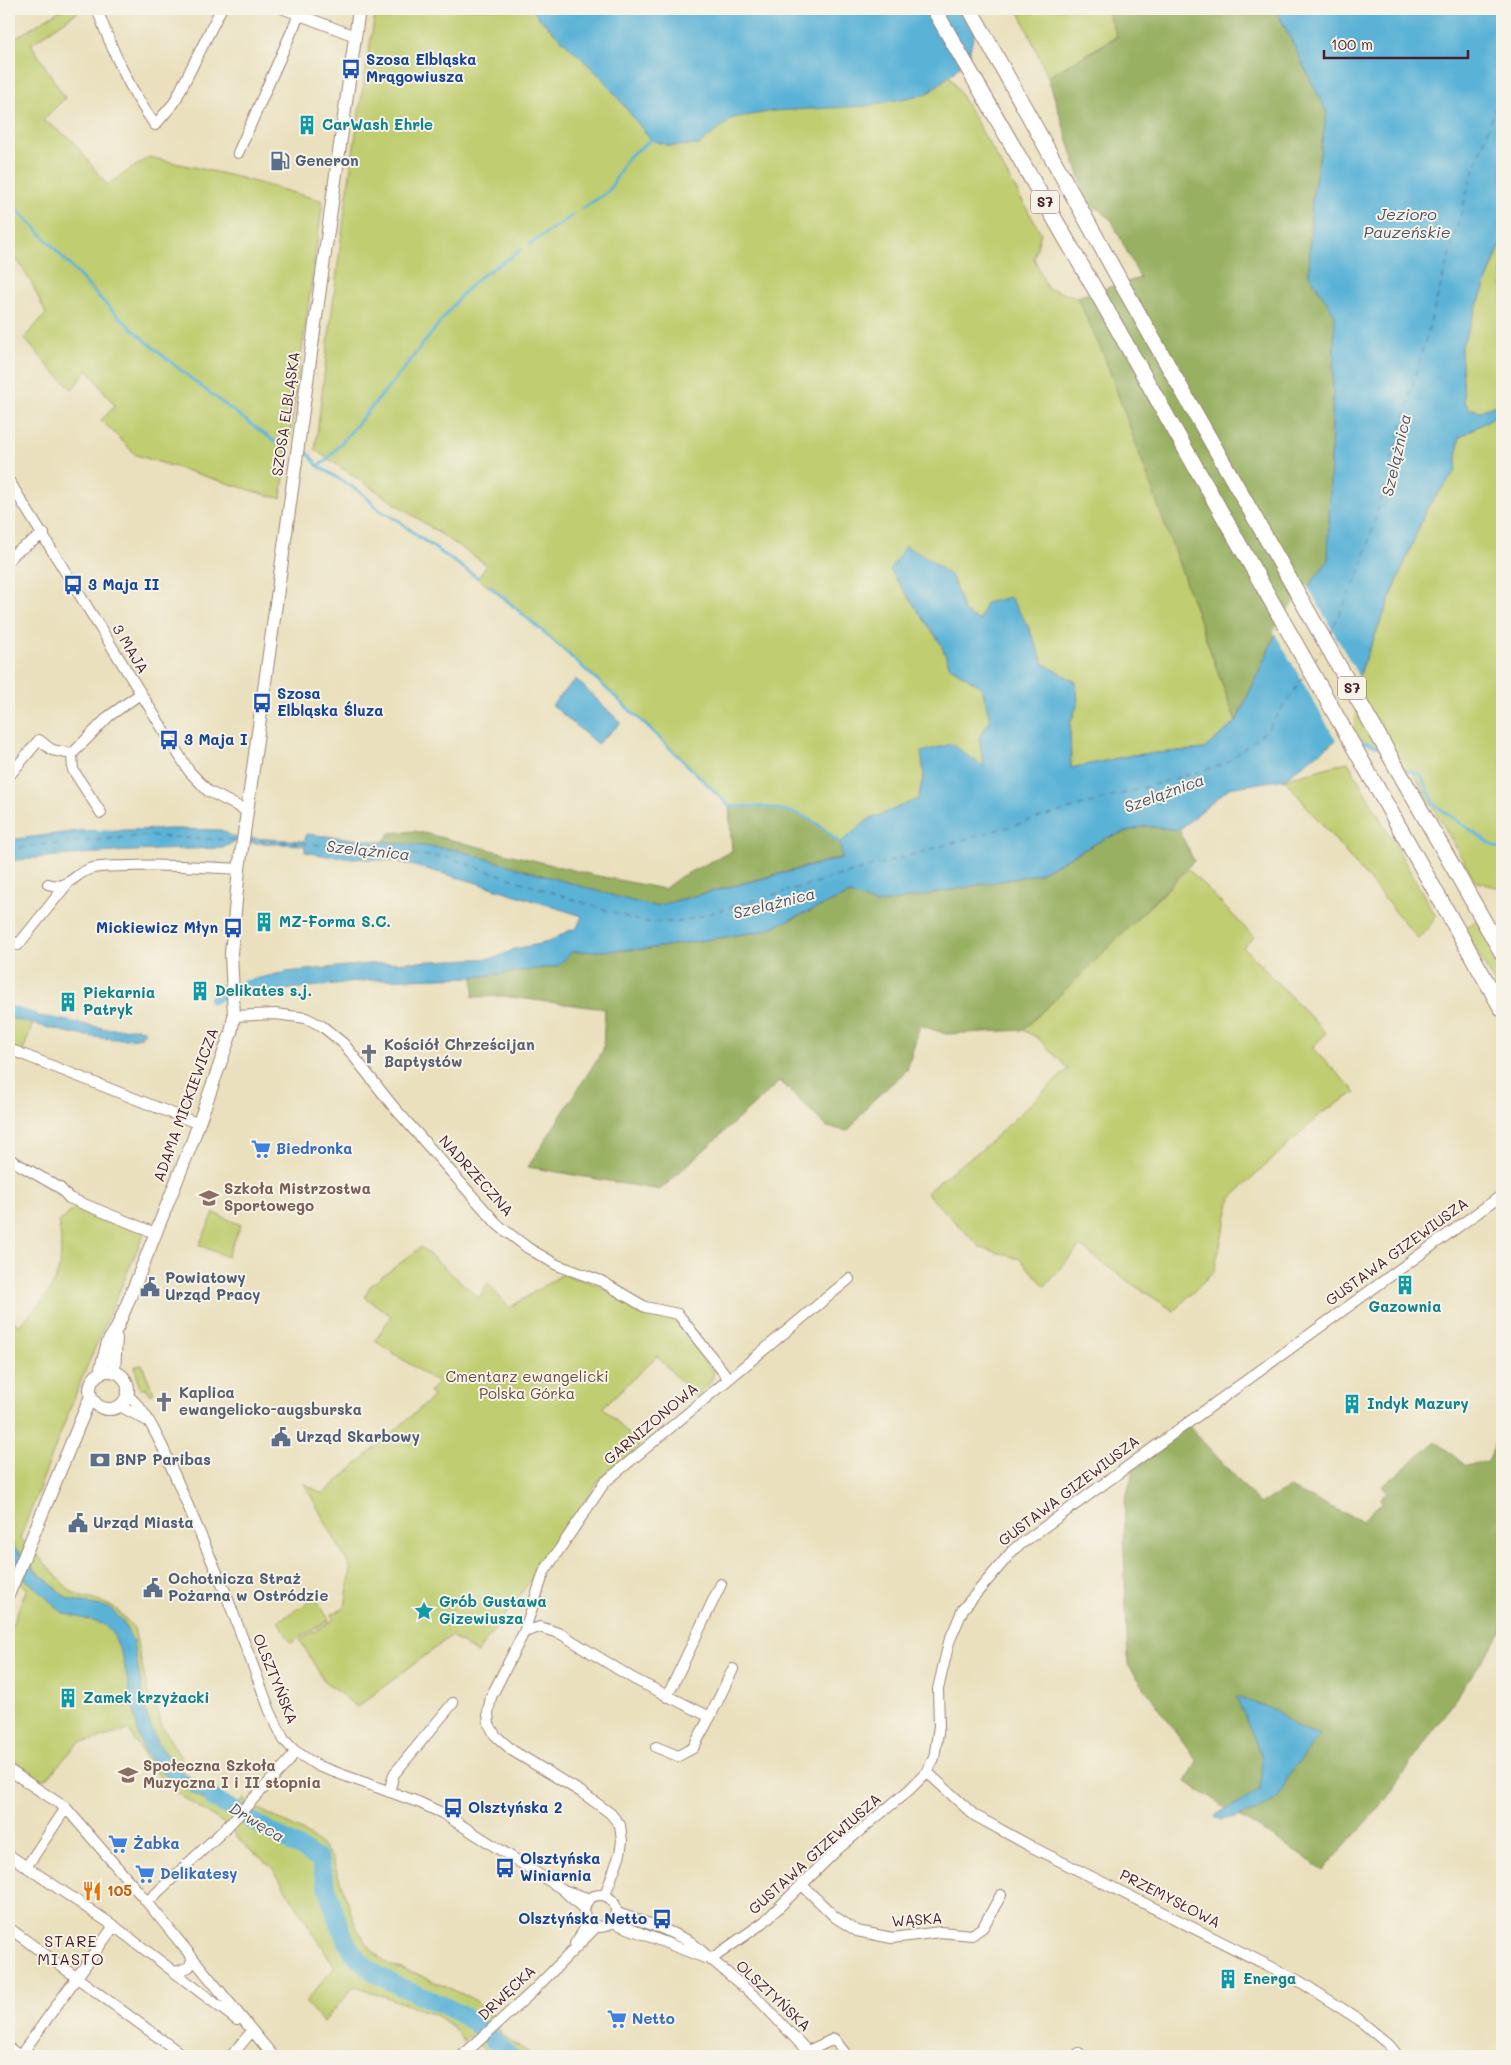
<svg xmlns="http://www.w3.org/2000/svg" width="1511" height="2065" font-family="Mali,sans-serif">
<rect width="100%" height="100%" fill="#f7f3e8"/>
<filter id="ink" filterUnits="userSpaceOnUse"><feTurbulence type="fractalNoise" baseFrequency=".02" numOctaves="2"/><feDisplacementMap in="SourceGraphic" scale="10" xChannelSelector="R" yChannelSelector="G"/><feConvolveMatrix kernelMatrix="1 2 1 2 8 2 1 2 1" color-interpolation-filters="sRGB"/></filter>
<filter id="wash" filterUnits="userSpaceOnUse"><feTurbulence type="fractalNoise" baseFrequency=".0096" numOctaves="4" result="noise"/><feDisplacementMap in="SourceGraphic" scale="20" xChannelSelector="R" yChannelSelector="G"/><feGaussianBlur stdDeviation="1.12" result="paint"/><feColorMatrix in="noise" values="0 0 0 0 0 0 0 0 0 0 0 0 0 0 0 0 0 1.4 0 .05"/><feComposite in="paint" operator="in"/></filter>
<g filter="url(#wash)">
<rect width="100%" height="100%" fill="#eae0bd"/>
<path fill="#c0cd6f" stroke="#85764d" d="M62 9H82L31 44 65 98 43 120 72 140 107 185 149 157 237 177 323 201 281 498 269 496 136 455 101 420 115 406 88 370 72 389 49 367 24 338 46 314 32 284 19 262 9 258V42Z
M376 9H911L1041 233 1034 258 1047 288 1077 297 1105 356 1236 722 1204 749 1133 755 1071 768 1070 724 1078 703 1076 682 1044 664 1027 624 979 621 964 612 952 577 890 570 941 644 950 667 982 687 990 720 979 738 984 767 922 752 924 774 918 799 868 820 840 843 815 823 762 806H729C649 726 566 650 478 578L487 565 315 450C333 303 350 155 376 9Z
M1018 9H1106L1117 36 1048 77Z
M1502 241V403L1480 411 1468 408 1464 400 1461 348Z
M1500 412H1502V889L1475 881 1413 772 1404 771 1389 751 1344 734 1356 683 1427 508 1456 471 1459 438Z
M1348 762 1436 917 1419 940 1284 779Z
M1188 869 1254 937 1243 947 1326 1033 1312 1048 1356 1092 1322 1113 1231 1198 1214 1271 1174 1311 1126 1280 1080 1246 1045 1286 1020 1259 981 1248 926 1193 953 1170 980 1151 1068 1069 1038 1038 1023 1030Z
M1476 921 1502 966V997L1464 929Z
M9 1010 35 1018 22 1054 9 1049Z
M81 1203 146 1229 82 1378 20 1538 36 1553 69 1590 81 1597 96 1600 114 1607 134 1628 148 1693 154 1702 161 1724 182 1760 177 1765 184 1774 238 1805 244 1799 257 1808 302 1831 321 1844 332 1858 357 1929 372 1950 389 1965 415 1973 471 1998 491 2016 502 2035 534 2056H491L469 2036 464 2041 452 2026 436 2015 355 1986 323 2022 305 2002 335 1967 271 1866 245 1846 228 1826 170 1789 149 1765 129 1730 89 1741 79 1742 47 1778 42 1780 9 1757V1632L27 1588 9 1576V1315L18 1326C55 1291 66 1274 59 1222Z
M214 1213 241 1225 227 1257 199 1245Z
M421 1247 479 1298 488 1283 509 1308 563 1274 598 1285 644 1313 674 1319 714 1371C712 1384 705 1389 695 1397L657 1356 603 1407 640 1446 601 1478 539 1569 477 1653 451 1636 357 1707 324 1681 300 1640 333 1620 332 1614 345 1607 351 1569 304 1483 323 1494 433 1397 429 1392 438 1383 375 1341 391 1316 365 1297 370 1286Z
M142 1365 154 1393 151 1395 146 1388 140 1390 135 1366Z
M316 1598 329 1620 291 1643 278 1621Z"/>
<path fill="#98b062" stroke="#716846" d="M1106 9H1276L1327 113 1312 200 1309 274 1335 315 1328 561 1280 625 1236 722 1104 356 1077 297 1140 278 1112 221 1100 210 1088 204 1048 77 1117 37Z
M729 806C758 806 791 806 816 823 825 829 832 837 840 843L843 857 656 906 639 903 383 842 390 833 415 831 593 875 664 889 680 877 732 851Z
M1145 826 1179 830 1194 861 1085 971 1023 1030 946 1034 920 1025 907 1070 871 1102 848 1131 827 1127 780 1081 660 1190 528 1167 603 1050 605 1009 502 996 473 997 474 977 558 966 572 952 647 949 763 931 850 894 876 904 1038 874 1106 838Z
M1186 1423 1260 1504 1289 1488 1362 1521 1382 1502 1380 1498 1387 1492 1382 1487 1436 1441 1466 1466 1488 1462 1502 1424V1632L1384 1801 1324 1870 1186 1782 1197 1761 1128 1665 1124 1548 1125 1502 1136 1460Z"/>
<path fill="#5ab2d7" stroke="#526881" d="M532 9H956L975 31 968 57 954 72 927 94 866 106 774 111 733 118 699 145 670 146 651 140 602 78 538 17Z
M1276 9H1502V241L1461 348 1464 400 1468 408 1480 411 1502 403V412L1459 438 1456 471 1427 508 1356 682 1351 729 1284 779 1229 788 1179 830 1145 826 1106 838 1038 874 876 904 850 894 763 931 647 949 572 952 558 966 474 977 372 980 246 994V981L286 972 368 964 495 958 515 949 549 942 566 932 577 928 582 916 478 883 396 861 327 856 305 852V846L301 845 234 842 223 848C151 850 80 852 9 861V840L79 831 173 829 221 830 234 837 305 841 306 834 453 849 639 903 656 906 842 858 840 843 868 820 918 799 924 774 921 752 952 744 984 767 979 738 990 720 982 687 950 667 941 644 890 570 905 546 928 558 952 577 964 612 979 621 986 603 1010 597 1027 624 1044 664 1076 682 1078 703 1070 724 1071 768 1133 755 1204 749 1236 722 1280 625 1328 561 1335 315 1309 274 1312 200 1327 113Z
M576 679 621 723 597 744 552 705Z
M9 1012 53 1018 107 1029 138 1028 139 1030 143 1029 145 1033 141 1035 142 1037C101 1045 49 1027 9 1018Z
M9 1541 34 1569 68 1599 110 1608 122 1620 133 1641 147 1715 157 1743 184 1774 238 1806 228 1816 158 1770 145 1753 139 1737 123 1658 113 1633 103 1624 63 1613 9 1564Z
M1236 1697 1273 1709 1296 1727 1320 1735 1290 1773 1278 1798 1255 1812 1222 1820 1215 1817 1219 1812 1243 1801 1260 1789 1262 1757Z"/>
<path fill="#eae0bd" d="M1307 585 1360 679 1353 730 1337 742 1274 632 1278 624Z"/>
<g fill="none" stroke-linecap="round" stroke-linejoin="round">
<path stroke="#5ab2d7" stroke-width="3" d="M9 202C46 235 76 275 111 309 165 361 226 407 287 450
M582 209 609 191 627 158 651 140
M530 244 573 215
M308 453 318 466 362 493 379 510 399 521 419 537 478 578
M318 466 326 461 398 376 463 293 480 277 521 250
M490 586C573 656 652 729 729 806 758 806 791 806 816 823 825 829 832 837 840 843
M1356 739 1378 747
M1404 770 1420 774 1435 805 1495 847 1502 849"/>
<path stroke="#5ab2d7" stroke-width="10" d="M213 999 246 985 258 984
M9 1010 34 1018"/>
<path stroke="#5ab2d7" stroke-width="18" d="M213 1798 319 1859C326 1882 339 1934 353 1952 379 1988 432 1994 468 2019 483 2029 497 2044 511 2056"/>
<path stroke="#505267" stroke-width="1" stroke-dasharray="6 5" stroke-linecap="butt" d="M1329 635 1361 569 1469 185 1502 89
M1314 661 1321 650
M248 840 302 843 449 858 642 922H680L1225 764 1267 730 1305 675
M9 851 29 846 142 836 237 840"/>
</g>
</g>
<g filter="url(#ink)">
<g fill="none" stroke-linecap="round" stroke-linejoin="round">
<defs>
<path id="minor" d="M97 9C113 52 128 87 155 125L174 103 221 9
M284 9 355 36
M238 153 299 15
M9 481 189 771 208 791 247 811
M9 560 16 552 44 534
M9 776 39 740 52 750 72 754
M101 813 73 770 72 754 109 716 140 694
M48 884C70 891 74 872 93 868 104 866 116 866 127 866 165 864 202 867 239 869
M9 939 18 945 67 884
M234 1016 275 1014 306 1018 322 1026 344 1044 392 1105 498 1225 528 1248 557 1265 601 1281 645 1307 678 1314 728 1378
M9 1049 199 1124
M11 1160 60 1188 69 1198 155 1233
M128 1396C144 1408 154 1430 163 1448L224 1589 270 1711 284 1740 295 1751 318 1766 418 1802 442 1813 562 1889 584 1909
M120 1406 146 1420
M524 1632 544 1572 605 1482 849 1279
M667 1697 721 1584
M656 1747 678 1756 693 1748 710 1717
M9 1770 66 1808 147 1902 273 2056
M927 1772 974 1815 1032 1847 1299 1981 1358 2019 1389 2045 1398 2056
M389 1792 394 1774 453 1703
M9 1855 114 1926 237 2020
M27 1866 66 1808
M802 1885 835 1917 857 1931 892 1938 940 1932 972 1935 983 1927 1001 1895
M563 1890 590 1899
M584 1911a16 16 0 1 1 32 0a16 16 0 1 1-32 0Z
M605 1895 620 1854 622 1841 620 1825 610 1813 581 1792 513 1751 495 1735 489 1724 488 1713 491 1697 524 1632 540 1627 561 1634 634 1679 710 1717 733 1669
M147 1902 225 1829 289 1761 295 1751
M617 1913 659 1927 691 1942 760 2001 812 2056
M612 1922 705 1958
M9 1928 184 2056
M575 1944 589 1922
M710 1960 764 1922 838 1849 909 1790 927 1772 934 1758 939 1726 938 1689 949 1642 963 1609 1014 1549 1502 1195
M176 1972 189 1967 193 1958
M9 2048 20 2056 114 1926
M808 2051 834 2039 847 2056
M231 2056 252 2031
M462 2056 532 1992 597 1926
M1076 2056 1079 2053"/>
<path id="major" d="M90 1390a19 19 0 1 1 38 0a19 19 0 1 1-38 0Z
M114 1371 116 1338
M100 1372 108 1342 117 1328 130 1297 191 1145 231 1033 234 1016 231 953 239 869 359 9
M9 1593 91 1396"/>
<path id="highway" d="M934 9 1100 298 1502 1009
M970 9 1124 288 1502 953"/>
</defs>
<use href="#minor" stroke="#9a8074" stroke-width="12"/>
<use href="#major" stroke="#9a8074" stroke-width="14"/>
<use href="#highway" stroke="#9a8074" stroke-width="17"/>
<use href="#minor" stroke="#fff" stroke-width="10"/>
<use href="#major" stroke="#fff" stroke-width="12"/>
<use href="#highway" stroke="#fff" stroke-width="15"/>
</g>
</g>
<defs>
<symbol id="bus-bare" viewBox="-9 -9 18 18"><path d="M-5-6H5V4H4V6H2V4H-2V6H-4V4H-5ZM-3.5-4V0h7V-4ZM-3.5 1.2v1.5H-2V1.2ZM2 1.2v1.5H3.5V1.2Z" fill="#1a4fb4" stroke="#f7f3e8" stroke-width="2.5" paint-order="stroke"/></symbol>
<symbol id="building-bare" viewBox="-9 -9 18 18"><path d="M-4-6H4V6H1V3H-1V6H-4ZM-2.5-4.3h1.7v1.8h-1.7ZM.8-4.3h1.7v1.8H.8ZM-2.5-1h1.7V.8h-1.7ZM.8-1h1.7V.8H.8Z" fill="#0f9aa8" stroke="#f7f3e8" stroke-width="2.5" paint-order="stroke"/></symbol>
<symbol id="fuel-bare" viewBox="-9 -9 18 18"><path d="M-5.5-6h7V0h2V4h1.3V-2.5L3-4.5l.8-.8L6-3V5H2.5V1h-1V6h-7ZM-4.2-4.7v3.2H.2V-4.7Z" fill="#5c6f8a" stroke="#f7f3e8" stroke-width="2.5" paint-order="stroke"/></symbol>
<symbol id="church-bare" viewBox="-9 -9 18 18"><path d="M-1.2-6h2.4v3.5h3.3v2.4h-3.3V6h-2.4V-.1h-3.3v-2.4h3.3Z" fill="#6b7280" stroke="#f7f3e8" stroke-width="2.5" paint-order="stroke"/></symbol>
<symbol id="supermarket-bare" viewBox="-9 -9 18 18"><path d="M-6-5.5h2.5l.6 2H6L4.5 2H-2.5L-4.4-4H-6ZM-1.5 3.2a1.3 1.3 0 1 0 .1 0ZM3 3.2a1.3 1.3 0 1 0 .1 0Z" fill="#3f7fe0" stroke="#f7f3e8" stroke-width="2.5" paint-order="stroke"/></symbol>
<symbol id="school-bare" viewBox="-9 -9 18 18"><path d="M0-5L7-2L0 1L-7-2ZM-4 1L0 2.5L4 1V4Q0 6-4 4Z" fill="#8d6e63" stroke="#f7f3e8" stroke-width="2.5" paint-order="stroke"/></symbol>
<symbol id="civic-bare" viewBox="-9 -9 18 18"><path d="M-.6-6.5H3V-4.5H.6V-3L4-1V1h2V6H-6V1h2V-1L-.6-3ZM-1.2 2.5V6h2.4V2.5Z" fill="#5c6f8a" stroke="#f7f3e8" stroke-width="2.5" paint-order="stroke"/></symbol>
<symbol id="bank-bare" viewBox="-9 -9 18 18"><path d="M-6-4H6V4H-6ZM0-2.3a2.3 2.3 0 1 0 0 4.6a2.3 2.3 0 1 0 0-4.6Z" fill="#5c6f8a" stroke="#f7f3e8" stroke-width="2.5" paint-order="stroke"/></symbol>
<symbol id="sight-bare" viewBox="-9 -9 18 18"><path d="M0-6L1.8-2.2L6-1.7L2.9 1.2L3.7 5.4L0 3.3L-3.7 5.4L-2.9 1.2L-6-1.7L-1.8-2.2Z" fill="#0f9aa8" stroke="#f7f3e8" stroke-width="2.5" paint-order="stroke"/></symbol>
<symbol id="restaurant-bare" viewBox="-9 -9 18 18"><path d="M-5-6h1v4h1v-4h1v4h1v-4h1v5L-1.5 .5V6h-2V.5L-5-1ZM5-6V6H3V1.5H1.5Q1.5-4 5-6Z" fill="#e8710a" stroke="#f7f3e8" stroke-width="2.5" paint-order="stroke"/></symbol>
</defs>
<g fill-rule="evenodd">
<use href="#bus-bare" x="337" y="55" width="28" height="28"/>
<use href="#building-bare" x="293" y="111" width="28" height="28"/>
<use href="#fuel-bare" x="266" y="147" width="28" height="28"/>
<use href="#bus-bare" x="59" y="571" width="28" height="28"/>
<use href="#bus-bare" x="248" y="689" width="28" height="28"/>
<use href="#bus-bare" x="155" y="726" width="28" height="28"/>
<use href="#building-bare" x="250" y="908" width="28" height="28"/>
<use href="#bus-bare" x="219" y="914" width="28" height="28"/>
<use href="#building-bare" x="186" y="977" width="28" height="28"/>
<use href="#building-bare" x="54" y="988" width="28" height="28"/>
<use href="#church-bare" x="355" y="1040" width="28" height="28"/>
<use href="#supermarket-bare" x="247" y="1135" width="28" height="28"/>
<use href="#school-bare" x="195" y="1184" width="28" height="28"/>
<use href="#building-bare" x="1391" y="1271" width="28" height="28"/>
<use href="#civic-bare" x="136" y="1273" width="28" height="28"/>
<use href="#church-bare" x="150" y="1388" width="28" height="28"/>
<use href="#building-bare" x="1338" y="1390" width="28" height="28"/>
<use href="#civic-bare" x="267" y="1423" width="28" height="28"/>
<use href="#bank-bare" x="86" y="1446" width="28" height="28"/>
<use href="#civic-bare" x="64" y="1509" width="28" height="28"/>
<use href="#civic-bare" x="139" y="1574" width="28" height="28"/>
<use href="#sight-bare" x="410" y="1597" width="28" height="28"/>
<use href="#building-bare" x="54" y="1684" width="28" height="28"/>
<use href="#school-bare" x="114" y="1761" width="28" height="28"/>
<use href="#bus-bare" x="439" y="1794" width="28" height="28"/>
<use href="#supermarket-bare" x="104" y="1830" width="28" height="28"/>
<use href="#bus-bare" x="491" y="1854" width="28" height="28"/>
<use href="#supermarket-bare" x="131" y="1860" width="28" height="28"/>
<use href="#restaurant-bare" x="78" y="1877" width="28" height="28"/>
<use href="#bus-bare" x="648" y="1905" width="28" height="28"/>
<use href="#building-bare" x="1214" y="1965" width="28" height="28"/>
<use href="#supermarket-bare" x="603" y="2005" width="28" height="28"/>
</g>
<g text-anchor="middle" stroke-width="4" stroke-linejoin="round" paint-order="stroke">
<g fill="#f7f3e8" stroke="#7e5f64" stroke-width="1">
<rect x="1031" y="190.5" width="28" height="23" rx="4"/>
<rect x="1338" y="676.5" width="28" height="23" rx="4"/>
</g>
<g font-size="14" font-weight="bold" fill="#4a1f2b">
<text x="1045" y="207">S7</text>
<text x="1352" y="693">S7</text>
</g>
<g font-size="15" font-weight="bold" fill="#164399" stroke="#f7f3e8" text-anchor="start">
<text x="366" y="65">Szosa Elbląska<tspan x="366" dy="17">Mrągowiusza</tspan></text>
<text x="88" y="590">3 Maja II</text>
<text x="277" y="699">Szosa<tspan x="277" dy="17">Elbląska Śluza</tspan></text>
<text x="184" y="745">3 Maja I</text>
<text x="218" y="933" text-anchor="end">Mickiewicz Młyn</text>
<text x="468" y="1813">Olsztyńska 2</text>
<text x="520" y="1864">Olsztyńska<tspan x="520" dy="17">Winiarnia</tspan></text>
<text x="647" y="1924" text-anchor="end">Olsztyńska Netto</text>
</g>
<g font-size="15" font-weight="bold" fill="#0d838f" stroke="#f7f3e8" text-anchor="start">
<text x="322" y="130">CarWash Ehrle</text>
<text x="279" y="927">MZ-Forma S.C.</text>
<text x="215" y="996">Delikates s.j.</text>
<text x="83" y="998">Piekarnia<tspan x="83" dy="17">Patryk</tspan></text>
<text x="1405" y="1312" text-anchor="middle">Gazownia</text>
<text x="1367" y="1409">Indyk Mazury</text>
<text x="439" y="1607">Grób Gustawa<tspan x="439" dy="17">Gizewiusza</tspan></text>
<text x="83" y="1703">Zamek krzyżacki</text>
<text x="1243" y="1984">Energa</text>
</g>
<g font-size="15" font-weight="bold" fill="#4e5e75" stroke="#f7f3e8" text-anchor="start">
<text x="295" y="166">Generon</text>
<text x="165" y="1283">Powiatowy<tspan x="165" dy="17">Urząd Pracy</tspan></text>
<text x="296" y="1442">Urząd Skarbowy</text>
<text x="115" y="1465">BNP Paribas</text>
<text x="93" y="1528">Urząd Miasta</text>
<text x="168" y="1584">Ochotnicza Straż<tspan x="168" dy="17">Pożarna w Ostródzie</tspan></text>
</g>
<g font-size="15" fill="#4a1f2b" stroke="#f7f3e8">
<text transform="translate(286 414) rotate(-82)" y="5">SZOSA ELBLĄSKA</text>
<text transform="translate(130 649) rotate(59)" y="5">3 MAJA</text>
<text transform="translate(186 1105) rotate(-70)" y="5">ADAMA MICKIEWICZA</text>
<text transform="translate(476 1176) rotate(48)" y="5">NADRZECZNA</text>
<text transform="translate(1397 1252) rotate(-36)" y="5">GUSTAWA GIZEWIUSZA</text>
<text transform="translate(651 1424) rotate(-40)" y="5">GARNIZONOWA</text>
<text transform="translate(1069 1491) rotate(-37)" y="5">GUSTAWA GIZEWIUSZA</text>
<text transform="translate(275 1679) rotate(68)" y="5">OLSZTYŃSKA</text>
<text transform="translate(815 1854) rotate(-42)" y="5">GUSTAWA GIZEWIUSZA</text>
<text transform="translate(1170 1899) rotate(27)" y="5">PRZEMYSŁOWA</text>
<text transform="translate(917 1920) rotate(-4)" y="5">WĄSKA</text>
<text transform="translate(507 1993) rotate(-43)" y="5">DRWĘCKA</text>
<text transform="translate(773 1996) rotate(43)" y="5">OLSZTYŃSKA</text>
</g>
<g font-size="15" font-weight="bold" fill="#5b616d" stroke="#f7f3e8" text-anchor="start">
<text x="384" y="1050">Kościół Chrześcijan<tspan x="384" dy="17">Baptystów</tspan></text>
<text x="179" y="1398">Kaplica<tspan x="179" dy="17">ewangelicko-augsburska</tspan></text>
</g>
<g font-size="15" font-weight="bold" fill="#366cbe" stroke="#f7f3e8" text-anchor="start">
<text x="276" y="1154">Biedronka</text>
<text x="133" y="1849">Żabka</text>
<text x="160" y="1879">Delikatesy</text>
<text x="632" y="2024">Netto</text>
</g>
<g font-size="15" font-weight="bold" fill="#785e54" stroke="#f7f3e8" text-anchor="start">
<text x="224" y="1194">Szkoła Mistrzostwa<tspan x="224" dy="17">Sportowego</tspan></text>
<text x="143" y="1771">Społeczna Szkoła<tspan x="143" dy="17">Muzyczna I i II stopnia</tspan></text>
</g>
<g font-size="15" fill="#684a3c" stroke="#f7f3e8">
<text x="527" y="1382">Cmentarz ewangelicki<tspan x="527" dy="17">Polska Górka</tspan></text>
</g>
<g font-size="15" font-weight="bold" fill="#c56008" stroke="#f7f3e8" text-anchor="start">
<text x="107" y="1896">105</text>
</g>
<g font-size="16" font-style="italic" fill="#505267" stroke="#f7f3e8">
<text x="1407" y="220">Jezioro<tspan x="1407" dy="18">Pauzeńskie</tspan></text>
<text transform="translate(1396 455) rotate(-77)" y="6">Szelążnica</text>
<text transform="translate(1164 793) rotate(-20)" y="6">Szelążnica</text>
<text transform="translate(368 850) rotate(6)" y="6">Szelążnica</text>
<text transform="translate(774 903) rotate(-14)" y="6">Szelążnica</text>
<text transform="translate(257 1822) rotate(31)" y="6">Drwęca</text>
</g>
<g font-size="16" letter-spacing="1" fill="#4a1f2b" stroke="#f7f3e8">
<text x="71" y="1947">STARE<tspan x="71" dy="18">MIASTO</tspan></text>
</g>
</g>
<rect width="1511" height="2065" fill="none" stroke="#f7f3e8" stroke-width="30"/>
<path d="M1324 50v8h144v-8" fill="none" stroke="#4a1f2b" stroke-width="2.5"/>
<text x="1331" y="50" font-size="15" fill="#4a1f2b" stroke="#f7f3e8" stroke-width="4" paint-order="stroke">100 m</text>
</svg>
